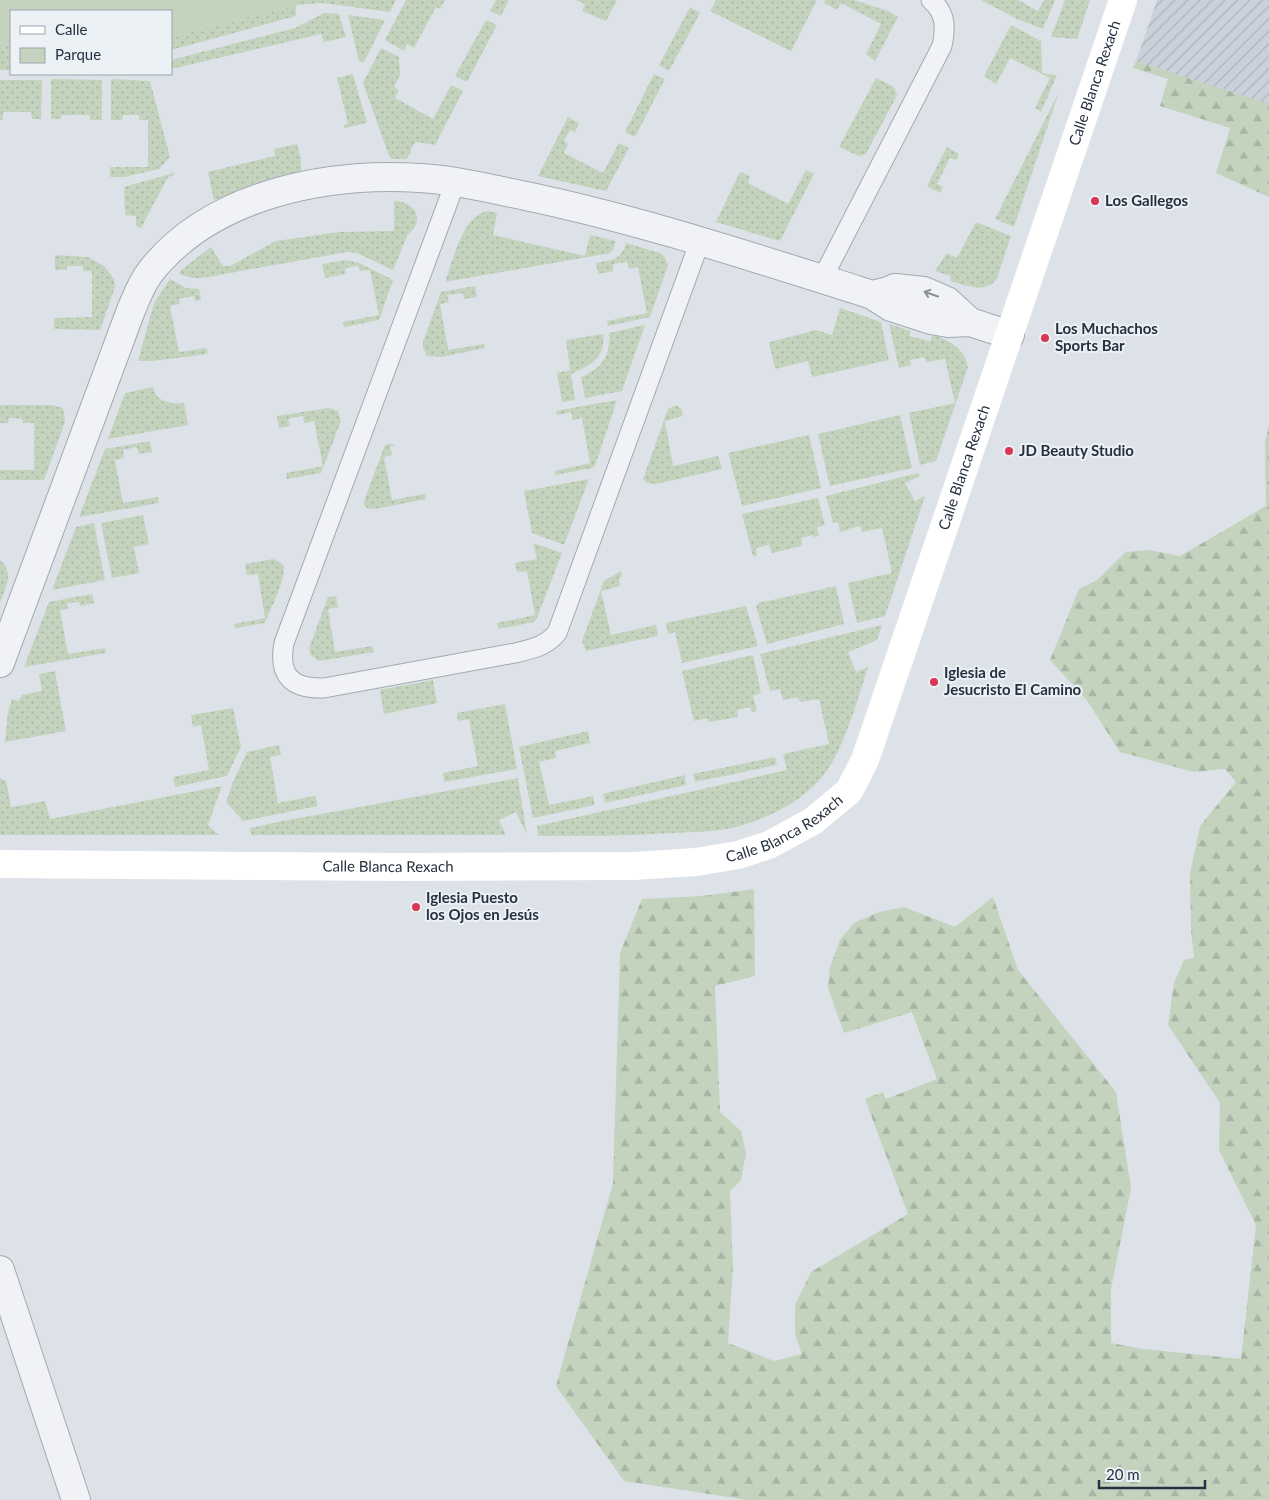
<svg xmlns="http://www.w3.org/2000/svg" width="1269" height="1500" font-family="Lato,sans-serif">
<defs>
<pattern id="industrial-furrows" width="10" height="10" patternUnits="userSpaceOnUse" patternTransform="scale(1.25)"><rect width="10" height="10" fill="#cbd1da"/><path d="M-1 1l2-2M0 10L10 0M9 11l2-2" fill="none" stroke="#aeb4bc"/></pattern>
<pattern id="grass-dots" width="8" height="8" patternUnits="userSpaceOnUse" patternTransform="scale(1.25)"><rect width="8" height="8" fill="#c3d3bd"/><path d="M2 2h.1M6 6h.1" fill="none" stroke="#a7b5a4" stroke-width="1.8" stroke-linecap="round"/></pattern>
<pattern id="forest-firs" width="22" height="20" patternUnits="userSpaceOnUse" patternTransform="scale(1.25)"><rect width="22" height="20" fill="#c3d3bd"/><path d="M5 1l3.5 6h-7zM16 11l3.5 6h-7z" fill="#a7b5a4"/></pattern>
</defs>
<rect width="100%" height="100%" fill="#dde2e8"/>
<path fill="url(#industrial-furrows)" d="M1157 0H1269V105L1136 61Z"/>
<path fill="url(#grass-dots)" d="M298 0H396L390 12 323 3 296 5V16L171 50V37L296 5Z
M406 0H445L440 9 436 7 414 48 407 44 404 51 385 40Z
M496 0H509L501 16 490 11Z
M576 0H617L606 21 582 11 585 4Z
M716 0H817L791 51 710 11Z
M825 0H854L888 11 898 17 875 61 866 54 881 24 841 3 837 10 824 3Z
M981 0H1018L1038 11 1044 0H1055L1043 29 1017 19Z
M1065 0H1090L1077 39 1051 37Z
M690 7 700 13 669 71 659 65Z
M324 13 339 14 346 37 324 42 321 34 171 69V60L295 28Z
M348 15 385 20 364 62 359 61Z
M486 20 497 25 467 82 455 76Z
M1011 25 1041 41 1042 73 1057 75 1041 112 1035 108 1050 78 1010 58 996 84 984 76Z
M0 43 11 45V70H0Z
M381 48 399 57 400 75 394 87 399 90 395 98 433 119 451 85 463 91 435 145 416 142 411 149V153L406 159H392L389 156 363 83Z
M353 74 367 123 344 128V125L348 124 337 78Z
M654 74 665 79 635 137 625 132Z
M876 78 894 87 897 95 866 154 859 156 839 147Z
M51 79 102 80V120H90V115H61V119H51Z
M111 79 150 81 170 157 159 169 124 177H110V167H148V120H139V115H123L122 120H111Z
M0 80H42L41 119H32L31 112H3V120H0Z
M1059 92 1014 227 995 219Z
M568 117 579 123 575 132 570 130 564 141 568 144 564 153 603 173 619 143 629 148 606 191 538 176Z
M297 144 301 158V171L297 174 270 181 214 200 208 172 275 156 274 149Z
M947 147 959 154 956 160 950 158 937 184 943 187 940 193 927 186Z
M806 170 814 174 780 241 716 222 740 172 750 176 748 183 788 204Z
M174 173V175L168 177 141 228 136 226V216L125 215 124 187Z
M394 201C415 201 426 221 408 234L393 270 357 253 347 252 202 278H193L179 274 181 270 211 247 223 266H230L276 241 339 232 394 231Z
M488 211 497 213 493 235 585 256 590 235 616 241 613 250 610 253 445 282C453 261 463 214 488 211Z
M976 222 1011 236 997 278C987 295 965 285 950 281L951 276 935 271 947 253 957 258Z
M626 243 660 253 664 256 668 265 650 317 608 326 607 321 647 313 638 267 629 269 627 262 613 264V271L598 274 596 263C611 260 621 261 626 243Z
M55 255 88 257 104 266 114 279 115 287 100 330 54 329V318L92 317V271H83V266H67V270H55Z
M346 260 359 263 393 280 379 320 344 327 343 322 379 315 370 270 360 271 358 266 345 268 346 274 325 278 322 264Z
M170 279 186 288 199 289 201 300 195 301 194 296 179 299 180 304 170 306 179 352 206 348 208 354 153 361H138L154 303Z
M475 286 477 297 464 299 463 293 447 295 449 302 440 304 448 350 484 344 485 348 441 357 427 356 423 348V342L441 292Z
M840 308 881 322 889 360 812 377 808 361 775 369 769 343 770 342 816 330 832 335Z
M889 324 911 331 909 336 930 341 933 335C950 341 964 348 968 367L936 461 920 465 909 413 955 403 945 359 926 362 924 357 910 360 911 365 899 368Z
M645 325 622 391 585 398 581 377C602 369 611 355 609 333Z
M603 334C606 358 590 366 571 374L575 400 562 402 557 373 570 370 566 340Z
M153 387C156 402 170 404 184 403L188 425 108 439 125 393Z
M617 400 595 466 592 468 555 475V471L590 463 582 418 573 420 571 412 557 415 556 411Z
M0 405H51L63 408 65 422 44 480H0V470H34V423H23L22 419 9 418 8 423H0Z
M676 405 681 409 683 416 665 421 673 466 718 456 722 469 656 484 647 483 643 479 668 409Z
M329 408 338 411 341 421 321 473 287 479 286 473 323 466 314 421 304 423 303 416 288 419 290 426 279 428 277 416Z
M900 415 912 468 830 486 818 434Z
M809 435 821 488 742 506 728 453Z
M150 441 152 452 139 454 137 447 123 450 124 458 115 460 123 503 158 497 159 503 79 517 105 449Z
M388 444H393L394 446 390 447 392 455 384 457 392 500 425 494 426 499 375 509 367 508 364 505V501L385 445Z
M918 473 920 476 905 483 915 501 925 496 885 616 857 623 848 583 892 573 882 528 862 532 860 526 848 529V530L840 532 838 522 833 523 826 496Z
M589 479 564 545 532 533 524 491Z
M818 498 825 525 817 527 819 536 814 537 813 535 801 538 802 546 772 553 769 545 756 548 757 556H753L742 514Z
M143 515 149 544 134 547 139 573 112 578 101 523Z
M94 523 105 580 52 590 76 527Z
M533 543 562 553 537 618 534 622 499 629 497 623 535 615 527 571 517 572 515 563 537 559Z
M273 559 280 562 284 566C284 585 272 605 265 623L235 628 234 624 265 618 258 574 247 575 245 564Z
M0 560C15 572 5 588 0 603Z
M621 571 622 577 619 578 620 586 601 591 611 635 656 625 658 636 586 651 582 641 604 581Z
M836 586 844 624 767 644 756 606 758 605V603Z
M92 594 94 603 80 606 79 602 67 603 68 609 60 610 68 654 105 648 106 653 24 667 49 602Z
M336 596 338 607 328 609 335 652 372 646 374 652 319 661 311 655 309 648 328 597Z
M746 606 758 646 682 663 675 632 668 634 666 623Z
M882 625 877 640 848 652 856 672 868 667C857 701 846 743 826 772 805 801 766 820 732 828 713 832 692 832 672 833 627 836 583 836 538 836L537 826 787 770 783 754 829 744 819 699 800 702 798 697 783 700 780 689 770 691 760 654Z
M753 655 761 693 753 696 757 711 752 712 750 707 737 710 738 717 709 722 707 718 694 721 682 671Z
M55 671 66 731 5 742 8 712 12 699 18 701 22 695 42 691 39 674Z
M433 680 437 703 384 714 380 690Z
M505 704 517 769 444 782 443 773 478 766 469 719 458 721 457 713Z
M233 708 241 747 227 776 175 787 173 777 209 770 201 725 193 727 191 715Z
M588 731 590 743 555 751 556 758 539 762 549 805 593 796 595 805 533 818 519 747Z
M279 745 281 755 270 757 278 803 315 796 318 806 243 821 226 802 233 782 247 752Z
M775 757 777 765 695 782 693 774Z
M685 775 686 785 605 803 603 794Z
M0 778 6 781 11 807 45 801 50 819 222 786 208 825 219 835H0Z
M518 778 527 835 516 812 499 820 506 835H251L250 828 283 821Z"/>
<path fill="url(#forest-firs)" d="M1136 61 1269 104V197L1216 173 1230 128 1160 106 1168 79 1133 68Z
M1269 425V1500H748L624 1481 556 1386 613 1183 620 953 642 899 703 896 754 889 755 976 715 986 720 1112 741 1131 746 1153 741 1180 730 1191 733 1267 728 1343 774 1361 802 1354 795 1335V1305L811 1272 908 1214 865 1099 883 1092 886 1099 937 1079 912 1012 844 1033 828 988 830 967 840 940 854 923 879 912 904 907 955 927 993 897 1018 970 1116 1092 1131 1188 1111 1289V1343L1143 1349 1241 1359 1256 1225 1219 1150 1220 1103 1168 1025 1174 983 1184 960 1194 958 1191 931 1190 873 1200 826 1236 782 1225 769 1194 772 1120 752 1086 699 1050 660 1079 589 1097 580 1126 552 1149 550 1180 556 1266 506 1265 442Z"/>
<path fill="#c3d3bd" d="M0 0H298L296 5 171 37V11H11V45L0 43Z"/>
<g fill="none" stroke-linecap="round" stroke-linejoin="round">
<defs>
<path id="lane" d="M455 183 284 643C278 675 291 689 324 688L515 653C532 649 546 646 557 633L700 241
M822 279 942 46C946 28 946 13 931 0"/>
<path id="street" d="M872 295 888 291 895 288 924 291 947 301 970 322
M0 663 131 310C137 296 142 282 151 271 212 194 327 172 420 178 456 180 491 189 526 196 640 220 749 256 860 291L872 295 891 307 931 320 948 323 970 322 1010 335
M0 1270 76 1500"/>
</defs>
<use href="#lane" stroke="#a2a9b2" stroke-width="21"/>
<use href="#street" stroke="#a2a9b2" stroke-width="30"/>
<use href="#lane" stroke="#f0f2f6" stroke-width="19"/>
<use href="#street" stroke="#f0f2f6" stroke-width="28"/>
<path stroke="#fff" stroke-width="28" id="s1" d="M0 864 403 867 633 866 696 862 738 855 769 845 813 821 849 791 865 760 1123 0"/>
</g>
<defs><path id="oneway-shaft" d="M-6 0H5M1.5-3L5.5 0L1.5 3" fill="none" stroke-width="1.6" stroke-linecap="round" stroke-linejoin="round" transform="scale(1.25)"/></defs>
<use stroke="#8a919b" href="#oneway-shaft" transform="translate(931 294) rotate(-161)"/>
<g fill="#d93653" stroke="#ecf1f6" stroke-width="2">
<circle cx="1095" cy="201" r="5"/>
<circle cx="1045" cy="338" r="5"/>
<circle cx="1009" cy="451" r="5"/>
<circle cx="934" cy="682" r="5"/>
<circle cx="416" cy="907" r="5"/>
</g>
<g text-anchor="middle" stroke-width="4" stroke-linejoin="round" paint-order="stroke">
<g font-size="15" fill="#253040" stroke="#ecf1f6">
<text dy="5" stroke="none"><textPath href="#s1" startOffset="1618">Calle Blanca Rexach</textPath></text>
<text dy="5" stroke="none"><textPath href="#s1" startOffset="1212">Calle Blanca Rexach</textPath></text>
<text dy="5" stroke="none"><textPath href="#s1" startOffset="792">Calle Blanca Rexach</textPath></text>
<text dy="5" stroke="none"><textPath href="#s1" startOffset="388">Calle Blanca Rexach</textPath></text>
</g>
<g font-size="15" font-weight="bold" fill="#253040" stroke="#ecf1f6" text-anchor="start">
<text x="1105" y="206">Los Gallegos</text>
<text x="1055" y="334">Los Muchachos<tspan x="1055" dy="17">Sports Bar</tspan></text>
<text x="1019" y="456">JD Beauty Studio</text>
<text x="944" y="678">Iglesia de<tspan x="944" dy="17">Jesucristo El Camino</tspan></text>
<text x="426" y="903">Iglesia Puesto<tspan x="426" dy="17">los Ojos en Jesús</tspan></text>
</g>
</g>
<rect x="10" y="10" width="162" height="65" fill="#ecf1f6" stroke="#9ca4ad"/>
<rect x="20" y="26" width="25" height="8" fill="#ffffff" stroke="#9ca4ad"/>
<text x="55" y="35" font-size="15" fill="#253040">Calle</text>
<rect x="20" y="48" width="25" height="15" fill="#c3d3bd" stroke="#9ca4ad"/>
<text x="55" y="60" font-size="15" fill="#253040">Parque</text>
<path d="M1099 1480v8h106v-8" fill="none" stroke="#253040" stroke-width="2.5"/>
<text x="1106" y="1480" font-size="15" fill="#253040" stroke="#ecf1f6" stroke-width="4" paint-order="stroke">20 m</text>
</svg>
